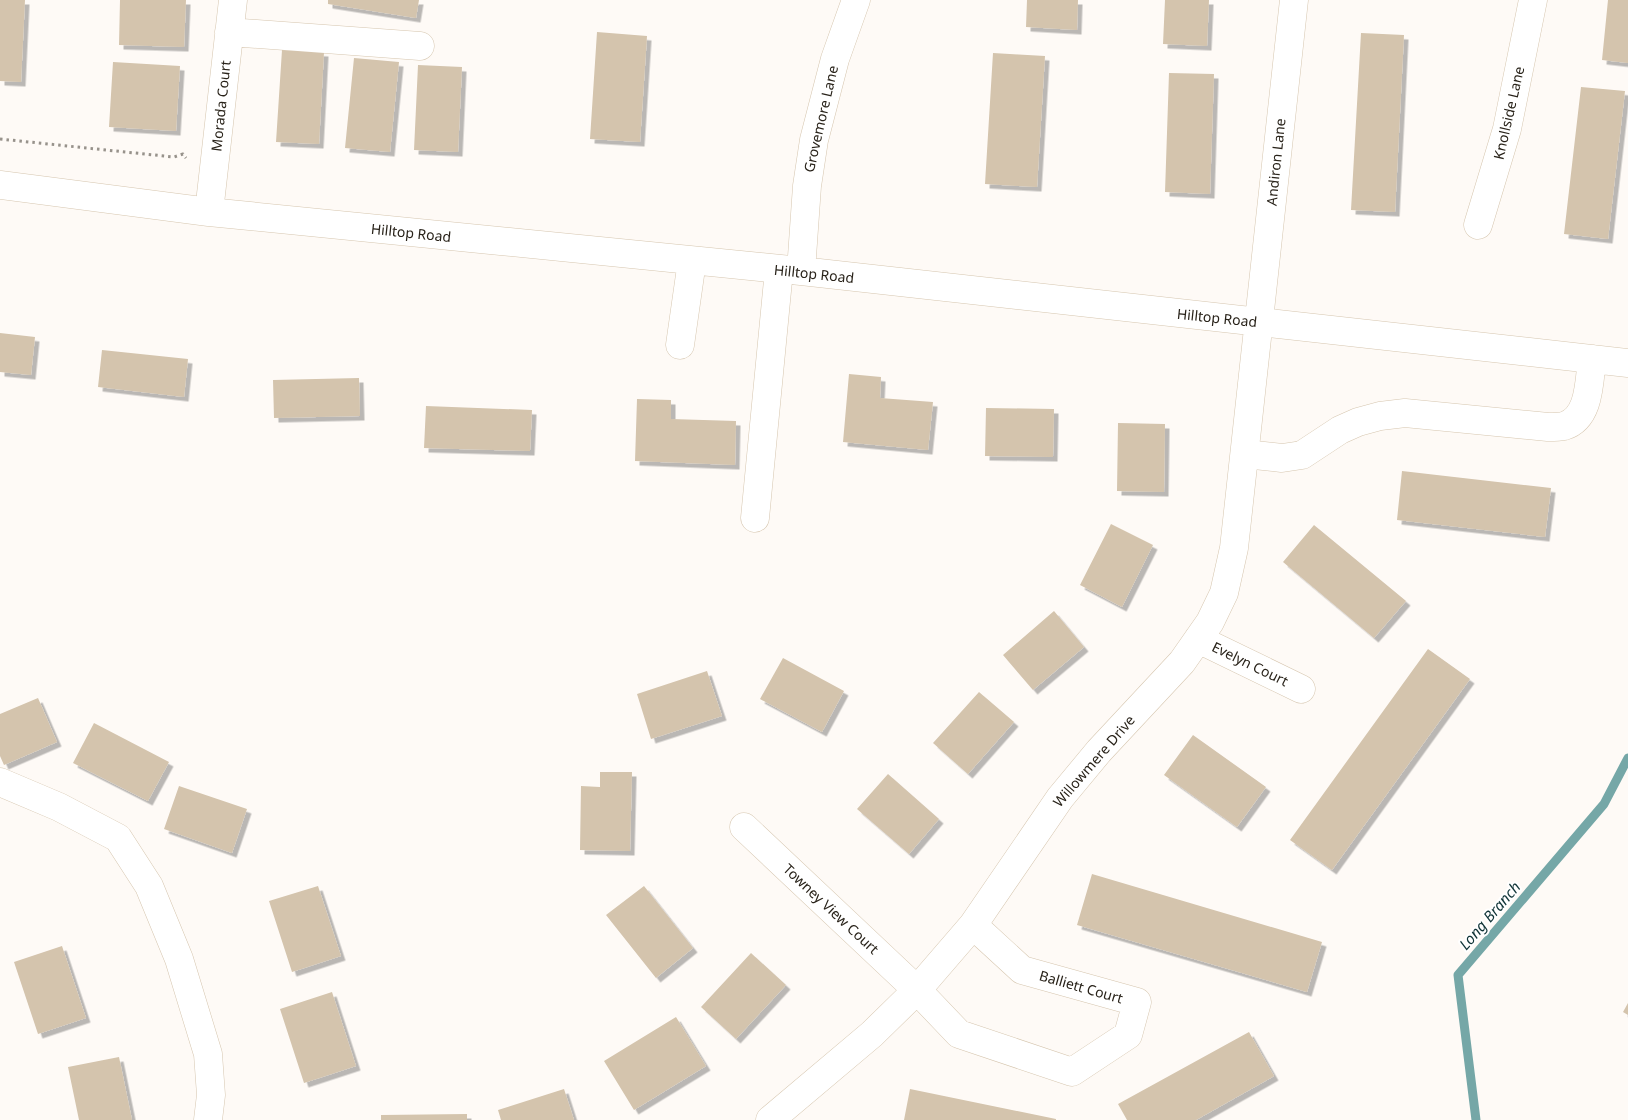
<svg xmlns="http://www.w3.org/2000/svg" width="1628" height="1120" font-family="'Noto Sans',sans-serif">
<defs>
<filter id="shadow"><feDropShadow dx="4.5" dy="4.5" stdDeviation="0" flood-color="#0004"/></filter>
</defs>
<rect width="100%" height="100%" fill="#fefaf6"/>
<g fill="none" stroke-linecap="round" stroke-linejoin="round">
<path stroke="#75a7a7" stroke-width="9" d="M1476 1120 1458 975 1604 804 1628 758"/>
</g>
<path fill="#d4c4ad" filter="url(#shadow)" d="M0 0H25L21 82 0 81Z
M120 0H186L184 47 119 45Z
M328 0H419L416 18 328 4Z
M1027 0H1078L1077 30 1026 27Z
M1165 0H1209L1207 46 1163 44Z
M1608 0H1628V63L1602 60Z
M597 32 647 36 640 142 590 139Z
M1361 33 1404 35 1395 212 1351 210Z
M282 50 324 52 319 144 276 142Z
M993 53 1045 56 1037 187 985 184Z
M354 58 399 62 390 152 345 148Z
M113 62 180 66 176 131 109 127Z
M418 65 462 67 458 152 414 150Z
M1169 73 1214 74 1210 194 1165 192Z
M1581 87 1625 91 1608 239 1564 234Z
M0 333 35 337 31 375 0 372Z
M102 350 188 359 184 397 98 387Z
M849 374 881 377 880 398 933 402 928 450 843 442Z
M359 378 360 416 274 418 273 380Z
M637 399 671 400V419L736 421 735 465 635 461Z
M426 406 532 410 530 451 424 448Z
M986 408 1054 409 1053 457 985 456Z
M1118 423 1165 424 1164 492 1117 491Z
M1402 471 1551 488 1545 537 1397 520Z
M1111 524 1153 545 1122 607 1080 585Z
M1314 525 1406 601 1374 638 1283 562Z
M1054 611 1084 647 1033 690 1003 655Z
M1428 649 1470 679 1332 870 1290 840Z
M783 658 844 691 822 732 760 699Z
M707 671 722 716 651 739 637 694Z
M979 692 1014 722 968 774 933 743Z
M38 698 57 742 4 765 0 756V714Z
M94 723 169 762 148 801 73 763Z
M1193 735 1266 787 1237 827 1164 775Z
M600 772H632L630 851 580 850 581 786 600 787Z
M888 774 939 819 909 854 857 809Z
M179 786 247 809 232 853 164 829Z
M1092 874 1322 942 1307 992 1077 925Z
M318 886 341 956 292 972 269 901Z
M644 886 693 948 656 978 606 915Z
M62 946 86 1018 38 1034 14 962Z
M751 953 786 985 736 1039 701 1007Z
M332 992 356 1066 304 1083 280 1009Z
M1628 1003V1015L1623 1012Z
M676 1017 706 1066 634 1110 604 1061Z
M1249 1032 1274 1076 1196 1120H1127L1118 1104Z
M119 1057 132 1120H79L68 1067Z
M564 1089 574 1120H501L498 1110Z
M910 1089 1056 1119V1120H904Z
M467 1114V1120H381V1115Z"/>
<g fill="none" stroke-linecap="round" stroke-linejoin="round">
<defs>
<path id="minor" d="M229 32 420 46
M0 185 209 212 801 271 1628 363
M209 212 233 0
M1478 225 1507 129 1533 0
M801 271 807 186 814 140 835 59 856 0
M680 345 692 261
M1245 454 1282 458 1302 455 1340 430 1358 422 1380 416 1405 413 1548 427C1553 427 1559 427 1564 426 1590 418 1589 382 1592 359
M755 518 779 270
M1198 639 1301 689
M0 782 59 807 118 838 149 886 179 959 208 1054 211 1095 208 1120
M744 827 917 990 959 1034 1072 1072 1128 1035 1137 1002 1022 970 973 925
M770 1120 872 1034 917 990 973 925 1060 798 1099 751 1182 662 1210 622 1224 593 1234 548 1294 0"/>
</defs>
<use href="#minor" stroke="#d6c6af" stroke-width="29"/>
<path stroke="#97928b" stroke-width="3" stroke-dasharray="2.5 4" stroke-linecap="butt" d="M0 139 164 156 174 157 183 154 186 158"/>
<use href="#minor" stroke="#fff" stroke-width="28"/>
</g>
<g text-anchor="middle" stroke-width="4" stroke-linejoin="round" paint-order="stroke">
<g font-size="14" fill="#29231a" stroke="#fff">
<text transform="translate(221 106) rotate(-84)" y="5">Morada Court</text>
<text transform="translate(1509 113) rotate(-77)" y="5">Knollside Lane</text>
<text transform="translate(821 119) rotate(-77)" y="5">Grovemore Lane</text>
<text transform="translate(1276 162) rotate(-84)" y="5">Andiron Lane</text>
<text transform="translate(411 233) rotate(6)" y="5">Hilltop Road</text>
<text transform="translate(814 274) rotate(6)" y="5">Hilltop Road</text>
<text transform="translate(1217 318) rotate(6)" y="5">Hilltop Road</text>
<text transform="translate(1250 664) rotate(26)" y="5">Evelyn Court</text>
<text transform="translate(1094 761) rotate(-49)" y="5">Willowmere Drive</text>
<text transform="translate(831 909) rotate(43)" y="5">Towney View Court</text>
<text transform="translate(1081 987) rotate(16)" y="5">Balliett Court</text>
</g>
<g font-size="15" font-style="italic" fill="#0f3336" stroke="#fff">
<text transform="translate(1490 916) rotate(-49)" y="5">Long Branch</text>
</g>
</g>
</svg>
